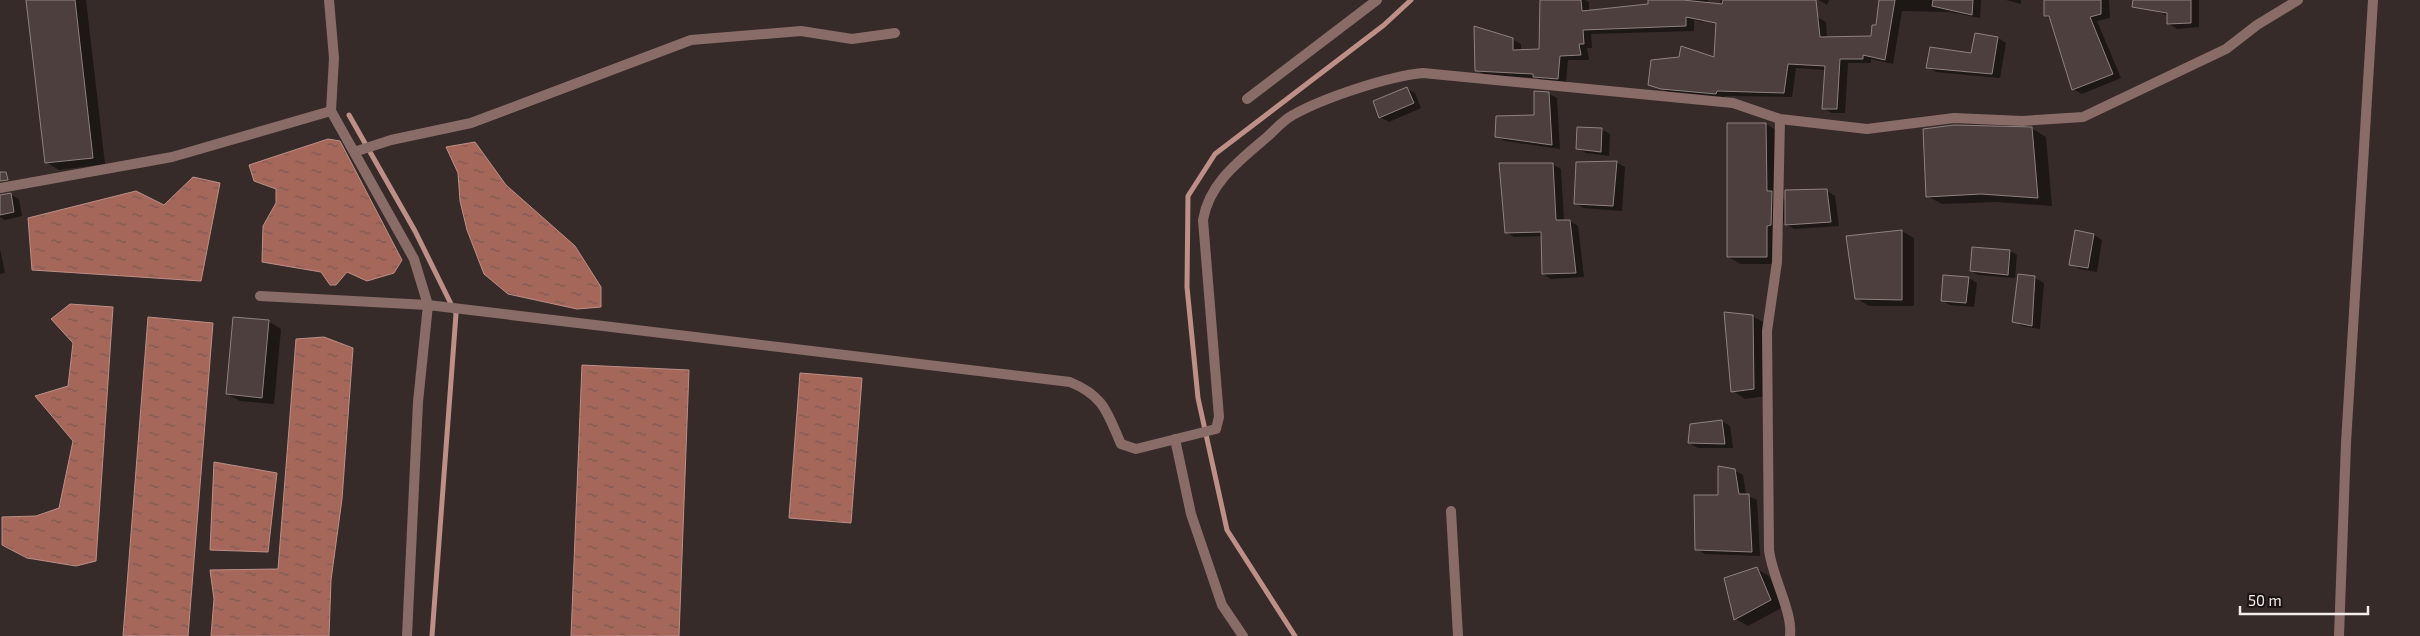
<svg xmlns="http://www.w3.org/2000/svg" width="2420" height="636" font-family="'Exo 2',sans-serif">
<defs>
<pattern id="water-ripples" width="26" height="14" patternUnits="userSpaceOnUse" patternTransform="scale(1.25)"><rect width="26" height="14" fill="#a6675b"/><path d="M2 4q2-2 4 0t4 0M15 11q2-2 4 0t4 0" fill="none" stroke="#7c5952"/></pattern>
</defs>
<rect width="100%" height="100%" fill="#372b29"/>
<path fill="url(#water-ripples)" stroke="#bd8f86" d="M328 139 340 141 402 260 394 273 367 281 347 272 336 285H330L321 272 262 262 263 226 276 203V189L254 181 249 165Z
M475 142 506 185 575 246 601 287V307L577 309 508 294 484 274 467 230 460 201 458 173 446 147Z
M193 177 220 183 201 281 32 270 28 218 136 191 164 205Z
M70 304 113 307 96 561 76 566 27 558 2 545V517L36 516 59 508 73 441 35 396 68 386 73 343 51 319Z
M148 317 213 323 188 636H123Z
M324 337 353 348 342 499 331 580 329 636H211L214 599 210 570 278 569 296 339Z
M582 365 689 370 679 636H571Z
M800 373 862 378 851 523 789 518Z
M214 462 277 473 268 552 210 550Z"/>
<path fill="#0007" d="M28 0H86L105 164 59 170 46 162Z
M1548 0H1585L1589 2V12L1649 5V0H1708L1703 22 1694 20V31L1591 34 1592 48H1587L1589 60H1568L1566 83 1543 81 1537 78 1485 75 1476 70 1512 39 1521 44V51L1540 50Z
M1721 0H1756L1817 17 1826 22 1827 38 1873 37 1877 27 1880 0H1981L1980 18 1950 12 1902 11 1893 64 1871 59V63H1848L1845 113H1832L1823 108 1826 70 1796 68 1792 97 1725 96 1724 98 1671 93 1649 84 1715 58 1717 23 1714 22Z
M1819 0H1829L1827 5Z
M2006 0H2021V4Z
M2045 0H2109L2110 18 2097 21 2121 78 2082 94 2073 89 2051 19 2045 16Z
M2151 0H2199V27L2177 29 2169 24 2168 16 2151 9Z
M1998 38 2006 43 2000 78 1936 72 1928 67 1972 54Z
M1407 89 1415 93 1421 108 1389 122 1380 117Z
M1548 93 1557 98 1560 149 1505 141 1496 136 1535 116Z
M1728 124H1766L1779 132V196L1786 201 1827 191 1835 196 1839 226 1794 229 1783 223V232H1779V264H1741L1728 257Z
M2031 128 2046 137 2052 206 1996 202 1942 204 1927 196Z
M1601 129 1610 134 1609 156 1586 153 1577 148Z
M1616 162 1625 167 1622 211 1584 208 1576 204Z
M1552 164 1561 169 1564 221H1570L1578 226 1584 277 1551 279 1543 274 1542 236 1514 237 1506 232Z
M10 194 19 199 22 216 5 220 0 217V196Z
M1902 231 1914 238V306H1869L1856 298Z
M2094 235 2102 240 2097 272 2079 269 2071 264Z
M0 249 5 273 0 274Z
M2010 251 2017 255 2015 278 1978 275 1971 271Z
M2019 275 2035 278 2044 283 2040 329 2022 326 2014 321Z
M1969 278 1977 283 1974 307 1950 305 1942 300Z
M1752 316 1765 323 1766 396 1745 399 1733 391Z
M268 321 281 329 274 404 240 401 227 394Z
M1722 421 1730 426 1733 448H1698L1689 443Z
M1735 471 1743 475 1746 495 1757 500 1760 556 1705 554 1697 549 1719 496Z
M1757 569 1769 576 1783 607 1748 626 1736 619Z"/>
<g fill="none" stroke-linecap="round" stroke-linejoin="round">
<path stroke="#bd8f86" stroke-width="5" d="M349 115 415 231 456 314 432 636
M1295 636 1227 530 1198 398 1187 287 1188 196 1215 154 1384 25 1411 0"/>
</g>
<path fill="#4c3f3d" stroke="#8f817e" d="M26 0H75L93 158 45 163Z
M1540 0H1581L1582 11 1648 4V0H1683L1722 4 1723 0H1816L1820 37 1871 36 1872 25H1876L1879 0H1895L1885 60 1863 55V59H1840L1837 109H1822L1825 66 1788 64 1784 93 1717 91 1716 94 1661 89 1648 85 1651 60 1679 57 1681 46 1714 57 1716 23 1686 17V26L1583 30 1584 44H1579L1581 55 1560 56 1558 79 1533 77V74L1475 71 1474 26 1513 38V50L1539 49Z
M1933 0H1973L1972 15 1932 6Z
M2044 0H2101V14L2090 17 2113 74 2072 90 2049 16H2044Z
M2133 0H2191V23L2167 24V13L2132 7Z
M1975 33 1998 37 1992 74 1926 68 1930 47 1971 53Z
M1407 87 1414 103 1379 118 1373 101Z
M1534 91 1549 92 1552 145 1495 137 1496 116 1534 115Z
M1727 123H1766L1767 191H1772L1771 225 1767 226V257H1727Z
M1954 125 2032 127 2038 198 1981 194 1926 197 1923 129Z
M1577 127 1602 128 1601 152 1576 149Z
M1617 161 1613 206 1574 204 1576 162Z
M1499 163H1553L1556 220H1570L1576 273 1542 274 1541 232 1505 233Z
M0 172H6L8 180 0 181Z
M1827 189 1831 222 1785 225V190Z
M11 193 14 212 0 215V195Z
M1902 230V300L1855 299 1846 236Z
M2075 230 2094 234 2088 268 2069 265Z
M1972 247 2010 250 2008 275 1970 271Z
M2018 274 2035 276 2032 326 2012 322Z
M1943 275 1969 277 1966 303 1941 301Z
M1724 312 1753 315 1754 389 1731 392Z
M233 317 269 320 262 398 226 394Z
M1722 420 1725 444 1688 443 1690 424Z
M1718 466 1735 469 1739 494H1749L1752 552 1695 550 1694 495H1718Z
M1757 567 1771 600 1734 620 1724 578Z"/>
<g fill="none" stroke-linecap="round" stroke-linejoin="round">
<path stroke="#896c67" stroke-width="10" d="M329 0 334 58 331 111 414 259 428 305 418 402 407 636
M1247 99 1377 0
M354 152 391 140 471 123 691 40 801 31 852 39 895 33
M0 188 172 157 331 111
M260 296 428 305 1070 382C1104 396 1107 412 1121 444L1136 449 1216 429 1219 417 1203 220C1209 183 1240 160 1267 137 1275 130 1283 120 1293 115 1323 98 1389 76 1423 73L1733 103 1780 119
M1175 439 1191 514 1222 605 1243 636
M1451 511 1458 636
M1790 636C1793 612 1772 577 1769 550L1767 331 1777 262 1780 119 1867 129 1954 118 2022 121 2083 117 2226 49 2257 25 2298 0
M2339 636 2346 443 2373 0"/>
</g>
<path d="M2240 606v8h128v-8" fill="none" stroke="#f4ecea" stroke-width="2.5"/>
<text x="2248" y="606" font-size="15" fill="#f4ecea" stroke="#1a1514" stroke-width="4" paint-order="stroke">50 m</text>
</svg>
